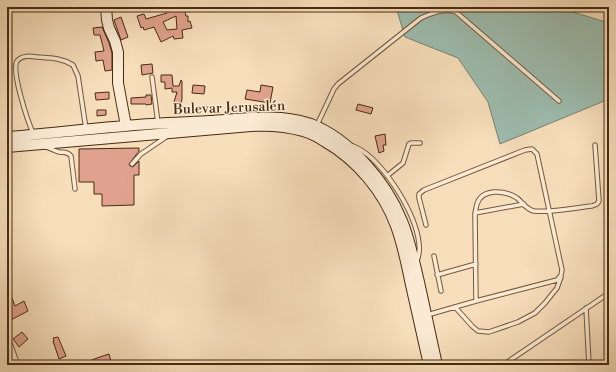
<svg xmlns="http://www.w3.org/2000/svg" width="616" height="372" font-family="'Libre Bodoni',serif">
<rect width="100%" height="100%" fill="#f7debb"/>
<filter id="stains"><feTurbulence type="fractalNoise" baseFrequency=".005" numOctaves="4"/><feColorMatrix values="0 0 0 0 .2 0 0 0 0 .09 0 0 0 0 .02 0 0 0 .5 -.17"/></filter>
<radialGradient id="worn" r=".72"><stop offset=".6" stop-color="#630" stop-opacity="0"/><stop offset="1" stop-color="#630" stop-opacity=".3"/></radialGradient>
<path fill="#9dbcae" stroke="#7b8270" d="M396 7H562L563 9 609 23V99L500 144 488 102 458 58 405 37Z"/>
<path fill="#e0a28e" stroke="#482b12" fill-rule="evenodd" d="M174 7H184L186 16H188V22L190 21 192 28 182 30 183 38 174 39 173 36 161 42 154 27 144 30 143 27 141 28 137 16 144 14 146 19 167 13 166 11 174 8ZM176 16 177 29 167 30 163 22Z
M121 17 128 37 121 40 114 20Z
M102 27 109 43 112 53V70L105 71 103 60 96 61 95 52 104 51 100 35H94L93 28Z
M152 64 153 73 142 75 141 65Z
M161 75H172L173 86H179L181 80 182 81V99L180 107 173 105 177 92H172V88L165 89V82H161Z
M193 85 205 86 204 94 192 93Z
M261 85 273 87 270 103 245 99 247 90 260 92Z
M109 92V99L96 100 95 93Z
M146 95H151L152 104 146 105V104H131V98L146 97Z
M358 104 373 108 371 114 356 110Z
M97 110H106V115L97 116Z
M385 134 386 145H383L384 151 379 153 375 136Z
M139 148V151L129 164 130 166 133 167 139 161V175H134V205L102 206V194H94V182H79V149Z
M12 298 15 306 24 301 28 311 7 322V301Z
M22 332 28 339 19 347 13 339Z
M58 337 66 356 59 359 53 341H54L53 338Z
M109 354 112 365H79L97 358Z"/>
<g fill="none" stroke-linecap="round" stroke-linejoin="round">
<defs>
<path id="lane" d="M152 77 158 123
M317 125 334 89 338 84 421 18C432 13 444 8 456 12L559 101
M33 133C28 122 11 71 17 61 22 55 30 56 37 57 51 58 61 58 73 65L78 76 86 129
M353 146C381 157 412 208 418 237 419 242 420 247 419 252 419 255 418 258 417 261
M46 147C50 148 55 151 59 152 64 153 67 151 71 156L75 189
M132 164 141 154 166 137
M387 176 403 163 409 144 411 143H420
M475 213 524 204
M426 225 419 198V194L424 190 525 150 532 149 537 154 562 270 561 275 557 280 476 301 427 315
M434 256 441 291
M437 275 476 264
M476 301 475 213C476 210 476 207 477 204 482 188 505 190 517 198 522 202 527 210 534 211 553 213 573 208 592 206L597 204 599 201 595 145
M455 307 472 326 478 331 489 332 518 322 535 313 545 303 557 288 561 277
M586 308 589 365
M503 365 609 293"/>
<path id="street" d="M7 340 16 365"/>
<path id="secondary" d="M106 7 107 20 109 28 115 41 118 52V83L126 126
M7 137C46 134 85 129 125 126 153 123 181 123 209 121 242 119 279 113 311 124 350 139 387 183 402 221 410 240 414 262 419 282 425 310 431 337 437 365
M7 147 251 126C269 125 286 126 303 131 310 133 318 137 324 141 357 160 383 191 396 226 403 245 407 265 411 285 417 311 423 338 429 365"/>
</defs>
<use href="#lane" stroke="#74583c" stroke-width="5.5"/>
<use href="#street" stroke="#74583c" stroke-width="9"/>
<use href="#secondary" stroke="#482b12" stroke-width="12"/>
<use href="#lane" stroke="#faead3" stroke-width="3.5"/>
<use href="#street" stroke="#faead3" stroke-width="7"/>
<use href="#secondary" stroke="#faead3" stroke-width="10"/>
</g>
<g text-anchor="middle" stroke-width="3" stroke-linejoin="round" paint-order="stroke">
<g font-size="14" fill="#482b12" stroke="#faead3">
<text transform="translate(229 107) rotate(-2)" y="5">Bulevar Jerusalén</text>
</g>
</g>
<rect width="616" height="372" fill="none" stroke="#f7debb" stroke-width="24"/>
<rect x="8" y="8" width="600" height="356" fill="none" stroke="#482b12" stroke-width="2"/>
<rect x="12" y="12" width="592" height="348" fill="none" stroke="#482b12"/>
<rect width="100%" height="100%" filter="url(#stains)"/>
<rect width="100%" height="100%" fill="url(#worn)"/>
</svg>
